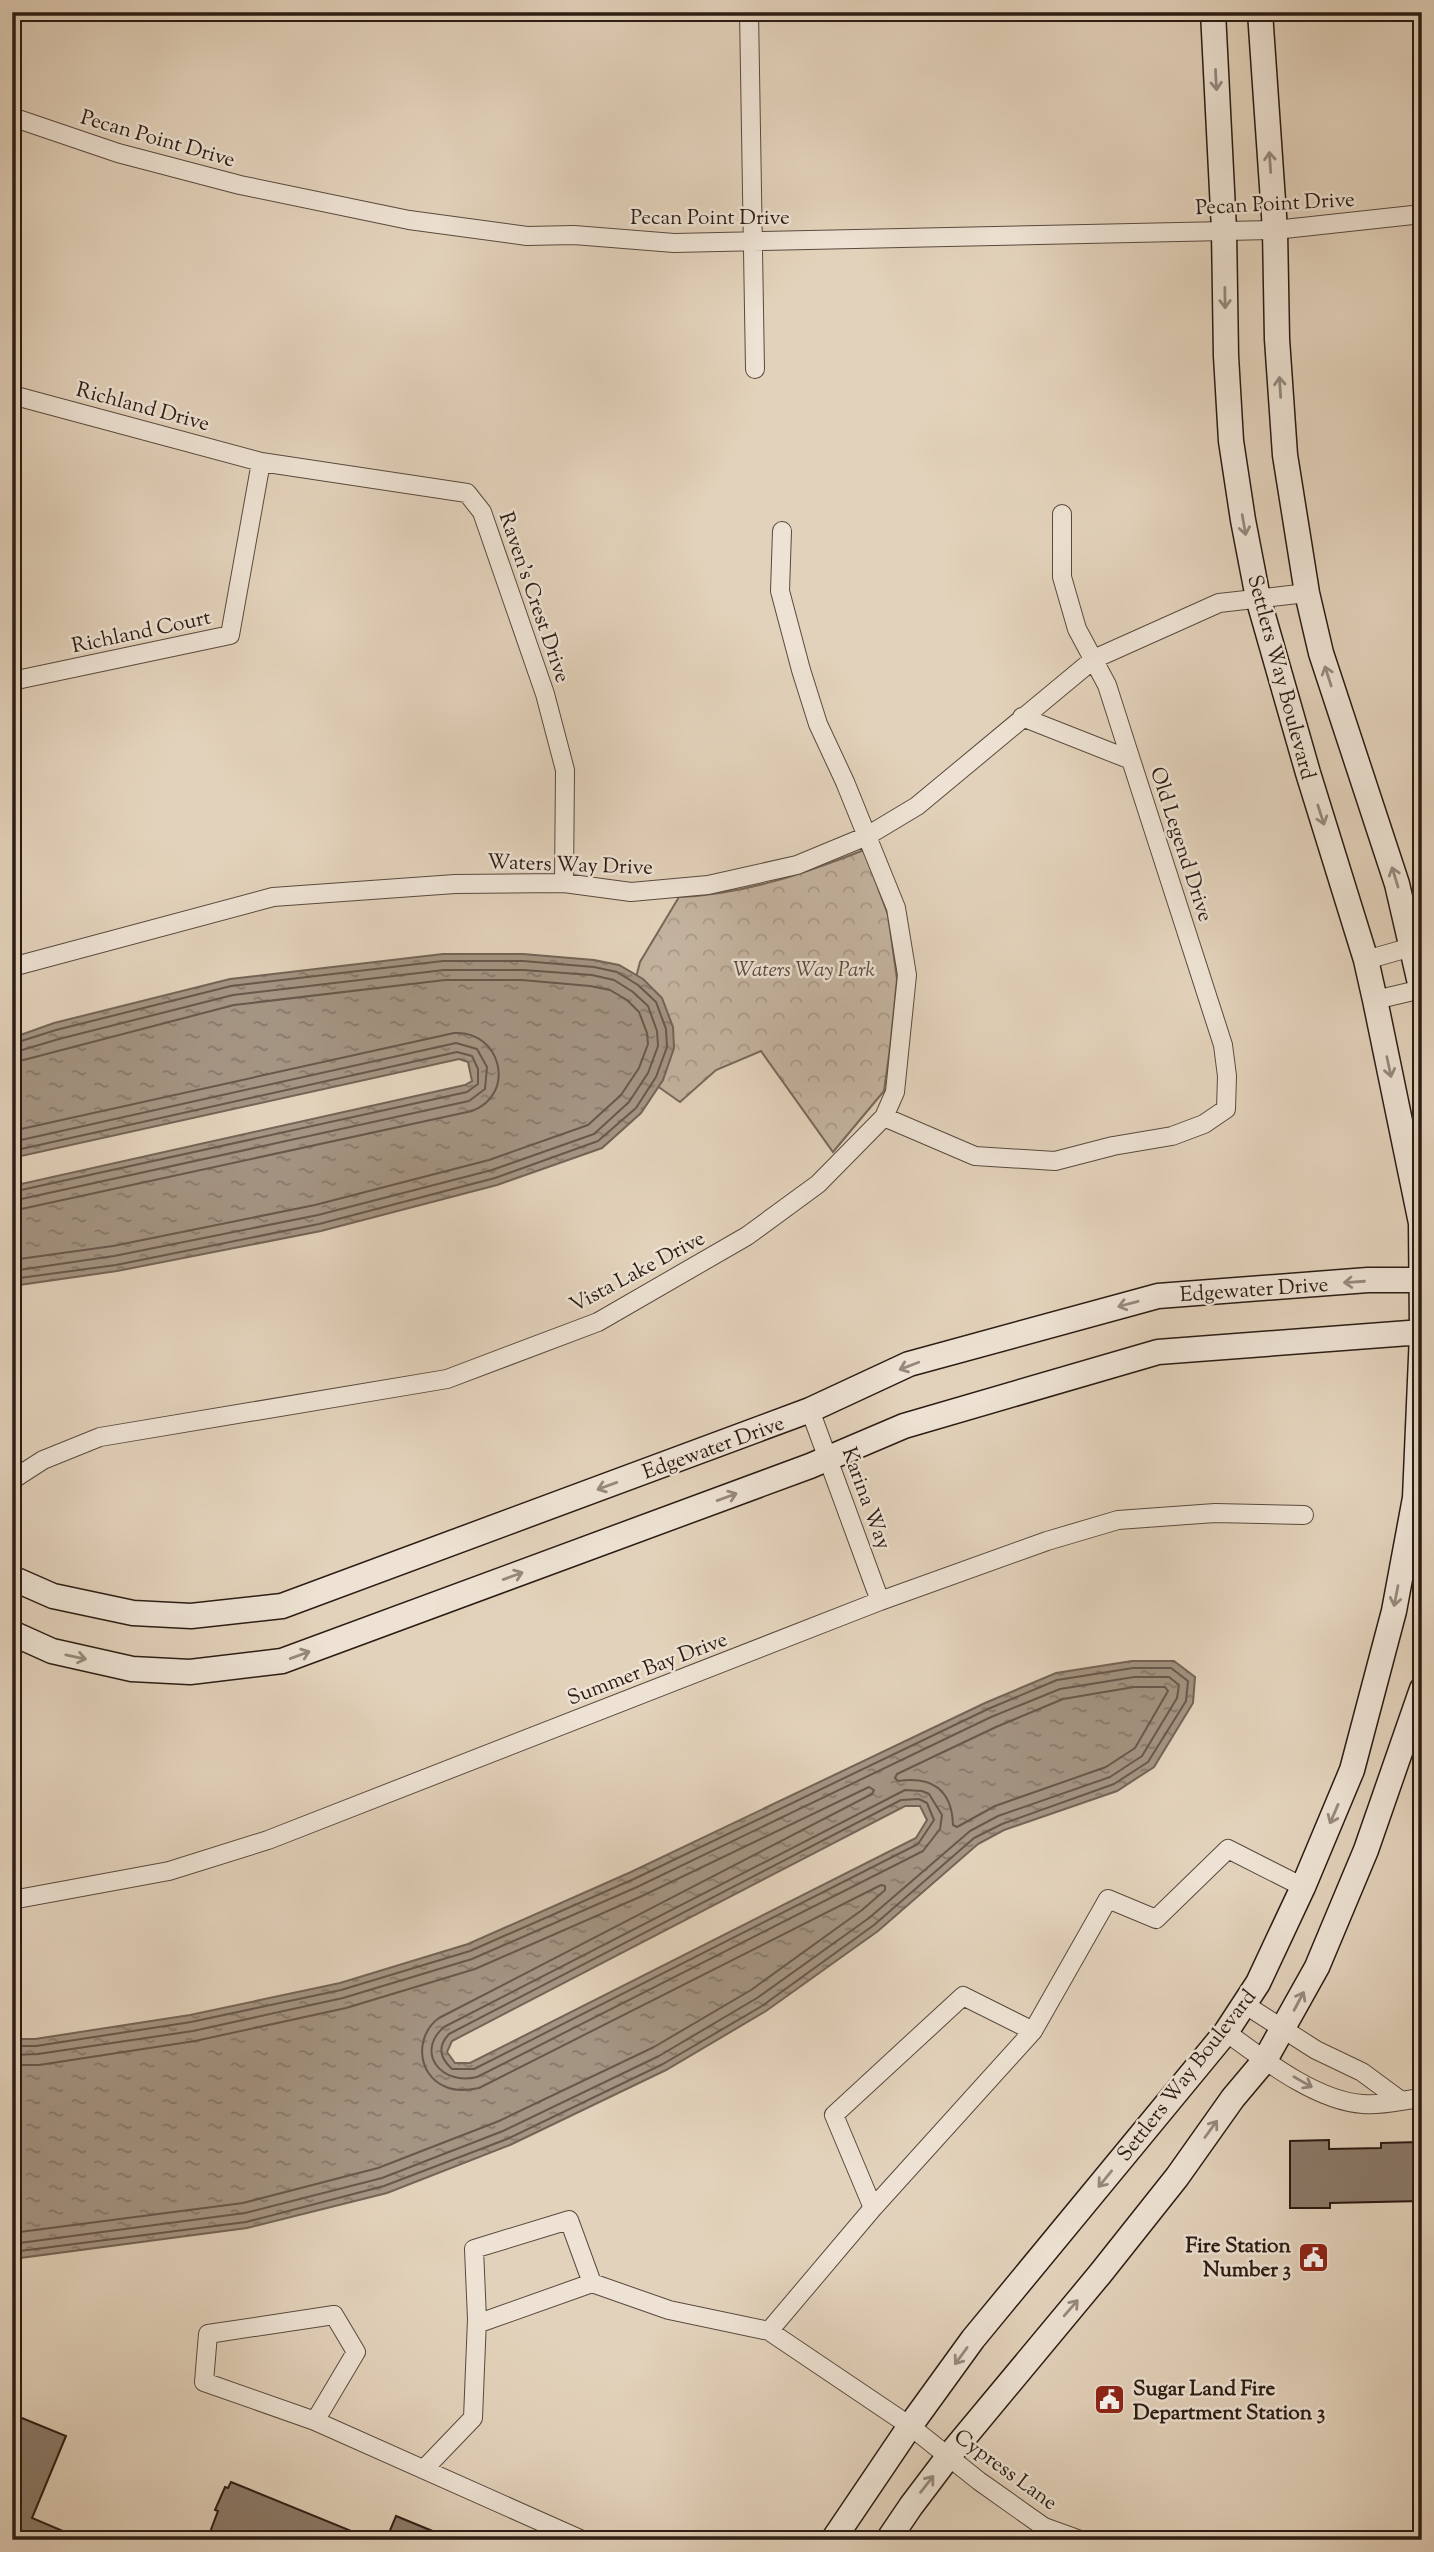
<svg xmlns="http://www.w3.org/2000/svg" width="1434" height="2552" font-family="'Sorts Mill Goudy',serif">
<defs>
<pattern id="park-crowns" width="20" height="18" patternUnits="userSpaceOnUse" patternTransform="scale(1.75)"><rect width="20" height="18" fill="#c4b39f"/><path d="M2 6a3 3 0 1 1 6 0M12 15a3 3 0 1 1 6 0" fill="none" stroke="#a99988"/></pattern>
<pattern id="water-ripples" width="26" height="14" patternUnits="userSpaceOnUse" patternTransform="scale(1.75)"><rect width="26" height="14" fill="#a49482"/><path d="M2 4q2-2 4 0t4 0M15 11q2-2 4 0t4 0" fill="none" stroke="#867869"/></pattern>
</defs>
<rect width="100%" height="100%" fill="#e3d2bb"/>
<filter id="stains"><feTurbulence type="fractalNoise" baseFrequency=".00286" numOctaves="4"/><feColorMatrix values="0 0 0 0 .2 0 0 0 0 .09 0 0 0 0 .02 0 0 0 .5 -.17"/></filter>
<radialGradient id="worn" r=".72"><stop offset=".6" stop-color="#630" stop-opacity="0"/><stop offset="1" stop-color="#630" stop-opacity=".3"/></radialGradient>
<path fill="url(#park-crowns)" stroke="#78685a" stroke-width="2" d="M864 850 888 915 897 979 890 1048 884 1091 833 1152 761 1051 716 1070 680 1102 643 1076 633 989 640 962 679 897C745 894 803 874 864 850Z"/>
<path fill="url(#water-ripples)" stroke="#746456" stroke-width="2" fill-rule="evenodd" d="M443 954H523L594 960 619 965 643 979 662 998 673 1027 674 1048 663 1080 641 1113 602 1148 497 1185 321 1231 117 1271 12 1286V1186L465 1085 472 1081 468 1062 459 1059 12 1158V1038L54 1023 230 979Z
M1132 1661H1174L1195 1677 1193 1703 1154 1767 1117 1791 1004 1830 978 1844 878 1931 766 2011 666 2070 510 2145 387 2193 247 2228 12 2259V2039H35L190 2015 340 1983 468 1944 631 1872 985 1703 1056 1673ZM905 1806H920L927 1820 916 1838 470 2063H455L447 2052 452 2041Z"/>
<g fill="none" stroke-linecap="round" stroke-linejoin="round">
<path stroke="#68584b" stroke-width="2" d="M12 1044 56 1030 231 986 443 961H523L594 967 617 972 638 985 656 1002 666 1029 667 1047 656 1077 636 1108 598 1141 495 1178 319 1224 116 1265 12 1279
M12 1053 59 1039 233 995 444 970H523L592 975 614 980 633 992 648 1006 657 1031 658 1046 648 1073 629 1102 594 1134 492 1170 318 1215 114 1256 12 1271
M12 1063 234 1005 445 980H522L590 986 610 990 627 1000 639 1012 647 1033 648 1044 639 1068 621 1095 588 1125 489 1160 315 1205 113 1246 12 1260
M12 1131 454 1033C501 1030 517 1094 472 1111L12 1211
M12 1142 456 1043 477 1049 487 1067 485 1089 469 1101 12 1201
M12 1151 457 1052 472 1056 478 1069V1084L467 1092 12 1192
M1134 1687H1165L1168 1691 1135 1748 1106 1767 995 1806 957 1827 953 1825C952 1789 931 1776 898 1781L895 1778 897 1774 996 1727 1063 1699Z
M905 1790 922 1791 929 1794 942 1815 940 1829 923 1851 477 2077C441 2086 415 2052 444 2027Z
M919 1799 927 1803 934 1820 918 1844 474 2069H452C440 2058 437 2047 449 2034L901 1800Z
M12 2046H36L191 2022 341 1990 470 1951 634 1879 988 1709 1057 1680 1133 1668H1171L1188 1681 1186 1701 1148 1762 1114 1784 1002 1824 974 1838 874 1925 762 2006 663 2064 507 2139 384 2186 246 2222 12 2252
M12 2055 38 2054 193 2031 343 1998 472 1959 637 1887 991 1717 1060 1689 1134 1677H1169L1179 1685 1177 1698 1142 1756 1110 1777 998 1816 970 1831 869 1918 757 1998 659 2056 503 2131 382 2178 245 2213 12 2244
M12 2065H39L195 2041 346 2008 475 1969 642 1896 869 1787 874 1790 872 1794 439 2018C415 2035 416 2075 446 2087 455 2091 469 2090 479 2088L881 1885 885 1886V1890L862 1910 751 1990 654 2047 499 2121 378 2168 243 2203 12 2233"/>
</g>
<path fill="#8b7b6b" stroke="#2b1c14" stroke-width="2" d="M1329 2140V2149L1381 2148V2143L1420 2142 1422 2201 1330 2203V2208H1290V2141Z
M12 2414 66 2436 32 2518 84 2540H12Z
M231 2482 371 2539 370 2540H207L218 2511 215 2510 225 2487 228 2488Z
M396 2516 452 2539V2540H386Z"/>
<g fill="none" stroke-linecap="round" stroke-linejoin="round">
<defs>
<path id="street" d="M749 12 755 369
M12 117 118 153 240 185 409 220 527 236 574 235 674 243 1275 230 1422 214
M12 395 261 462 467 493 482 512 545 694 565 770 564 883
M1062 514V577L1077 629 1107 685 1131 760
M12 681 230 635 261 462
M1366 960 1422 944
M12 967 273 897 455 884 564 883 631 892 708 885 797 865 867 836 917 806 1094 659 1219 603 1307 593
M1375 1000 1422 989
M884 1117 975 1156 1055 1161 1113 1146 1172 1136 1204 1124 1226 1109 1227 1076 1223 1045 1131 760 1022 717
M810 1410 880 1601
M12 1480 43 1460 100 1437 447 1379 598 1322 747 1236 818 1184 884 1117 895 1092 907 975 896 908 845 782 818 724 801 670 780 591 782 531
M12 1900 169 1871 268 1840 880 1601 1047 1541 1118 1520 1215 1513 1304 1515
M1244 2004 1316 2050 1362 2072 1400 2100
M1226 2032C1263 2059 1316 2101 1363 2104 1383 2106 1402 2100 1422 2098
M873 2208 834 2115 963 1996 1033 2031
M334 2315 356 2352 315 2421 204 2382 208 2334Z
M477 2319 485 2321 592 2283 669 2310 769 2331 873 2208 1033 2031 1108 1899 1156 1919 1228 1849 1303 1887
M769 2331 910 2426 979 2481 1044 2527 1080 2540
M315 2421 582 2540
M425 2468 473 2418 477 2319 474 2249 569 2220 592 2283"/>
<path id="secondary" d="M1213 12 1224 230 1226 356 1231 441 1243 520 1258 598 1308 773 1366 960 1375 1000 1421 1223 1422 1330
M1260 12 1275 230 1277 339 1285 455 1307 593 1321 653 1397 884 1422 992
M12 1578 53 1596 133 1613 191 1616 282 1606 810 1410 909 1364 1158 1296 1368 1280H1422
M12 1633 52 1651 132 1669 190 1672 282 1661 810 1466 904 1426 1158 1352 1422 1332
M833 2540 910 2426 973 2339 1226 2032 1258 1983 1303 1887 1352 1770 1394 1611 1415 1498 1422 1334
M888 2540 911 2506 948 2457 1100 2274 1177 2177 1233 2098 1265 2060 1317 1967 1366 1850 1422 1689"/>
</defs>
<use href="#street" stroke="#594a3e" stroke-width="20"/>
<use href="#secondary" stroke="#2b1c14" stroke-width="27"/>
<use href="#street" stroke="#ede2d3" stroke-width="18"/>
<use href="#secondary" stroke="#ede2d3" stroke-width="24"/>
</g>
<defs><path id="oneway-shaft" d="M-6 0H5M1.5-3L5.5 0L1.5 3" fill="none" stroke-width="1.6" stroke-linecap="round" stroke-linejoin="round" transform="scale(1.75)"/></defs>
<g stroke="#96897d">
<use href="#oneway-shaft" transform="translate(1216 80) rotate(87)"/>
<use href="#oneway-shaft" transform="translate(1270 162) rotate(-94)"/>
<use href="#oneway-shaft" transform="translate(1225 298) rotate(89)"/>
<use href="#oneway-shaft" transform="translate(1280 387) rotate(-94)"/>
<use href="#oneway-shaft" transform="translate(1244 525) rotate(80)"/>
<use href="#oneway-shaft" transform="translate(1328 676) rotate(-108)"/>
<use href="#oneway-shaft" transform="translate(1321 815) rotate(72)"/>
<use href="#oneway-shaft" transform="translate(1395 877) rotate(-107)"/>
<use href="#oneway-shaft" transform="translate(1389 1067) rotate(78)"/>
<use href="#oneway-shaft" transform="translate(1354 1282) rotate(176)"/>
<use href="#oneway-shaft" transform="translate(1128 1304) rotate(165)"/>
<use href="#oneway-shaft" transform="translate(909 1366) rotate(159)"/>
<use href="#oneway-shaft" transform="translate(607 1486) rotate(160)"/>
<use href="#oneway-shaft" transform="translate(727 1497) rotate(-20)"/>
<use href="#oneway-shaft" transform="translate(513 1576) rotate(-20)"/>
<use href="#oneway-shaft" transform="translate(1396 1596) rotate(101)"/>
<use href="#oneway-shaft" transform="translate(300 1655) rotate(-20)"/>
<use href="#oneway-shaft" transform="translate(76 1657) rotate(12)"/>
<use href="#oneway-shaft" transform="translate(1334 1814) rotate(113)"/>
<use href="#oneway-shaft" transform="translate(1299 2001) rotate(-62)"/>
<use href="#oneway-shaft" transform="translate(1303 2082) rotate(30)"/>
<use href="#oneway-shaft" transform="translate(1211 2129) rotate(-54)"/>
<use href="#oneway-shaft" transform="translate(1105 2179) rotate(129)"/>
<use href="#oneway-shaft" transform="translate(1071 2308) rotate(-49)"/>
<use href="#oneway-shaft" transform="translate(961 2356) rotate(126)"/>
<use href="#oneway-shaft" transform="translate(927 2484) rotate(-52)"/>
</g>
<defs>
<symbol id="civic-square" viewBox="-11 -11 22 22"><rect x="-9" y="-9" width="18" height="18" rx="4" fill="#8f2418" stroke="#ede2d3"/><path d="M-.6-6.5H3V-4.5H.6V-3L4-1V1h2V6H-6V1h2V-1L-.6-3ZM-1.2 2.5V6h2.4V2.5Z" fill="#fff"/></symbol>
</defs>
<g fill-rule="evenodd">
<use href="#civic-square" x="1296" y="2240" width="35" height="35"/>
<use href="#civic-square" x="1092" y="2382" width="35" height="35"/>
</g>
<g text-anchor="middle" stroke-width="5" stroke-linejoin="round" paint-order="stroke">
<g font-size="21" fill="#2b1c14" stroke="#ede2d3">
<text transform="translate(158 138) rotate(16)" y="7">Pecan Point Drive</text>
<text transform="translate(1275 203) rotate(-3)" y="7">Pecan Point Drive</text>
<text x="710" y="224">Pecan Point Drive</text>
<text transform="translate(143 406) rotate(15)" y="7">Richland Drive</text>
<text transform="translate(535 597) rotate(71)" y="7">Raven's Crest Drive</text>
<text transform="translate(141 631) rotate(-12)" y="7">Richland Court</text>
<text transform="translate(1282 677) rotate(75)" y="7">Settlers Way Boulevard</text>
<text transform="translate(1182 844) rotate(72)" y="7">Old Legend Drive</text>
<text transform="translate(570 864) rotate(2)" y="7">Waters Way Drive</text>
<text transform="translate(637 1271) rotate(-28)" y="7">Vista Lake Drive</text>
<text transform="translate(1254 1289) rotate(-4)" y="7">Edgewater Drive</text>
<text transform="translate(713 1447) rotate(-20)" y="7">Edgewater Drive</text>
<text transform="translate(867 1498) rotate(70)" y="7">Karina Way</text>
<text transform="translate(647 1668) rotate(-21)" y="7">Summer Bay Drive</text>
<text transform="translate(1186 2075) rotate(-52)" y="7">Settlers Way Boulevard</text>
<text transform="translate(1006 2469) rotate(36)" y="7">Cypress Lane</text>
</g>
<g font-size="21" font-style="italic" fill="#59493e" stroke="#ede2d3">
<text x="804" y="976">Waters Way Park</text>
</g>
<g font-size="21" font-weight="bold" fill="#2b1c14" stroke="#ede2d3" text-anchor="end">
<text x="1291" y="2252">Fire Station<tspan x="1291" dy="24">Number 3</tspan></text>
<text x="1133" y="2395" text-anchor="start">Sugar Land Fire<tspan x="1133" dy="24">Department Station 3</tspan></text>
</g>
</g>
<rect width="1434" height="2552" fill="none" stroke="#e3d2bb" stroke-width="42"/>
<rect x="14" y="14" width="1406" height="2524" fill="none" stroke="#2b1c14" stroke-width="3.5"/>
<rect x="21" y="21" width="1392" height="2510" fill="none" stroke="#2b1c14" stroke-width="2"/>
<rect width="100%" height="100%" filter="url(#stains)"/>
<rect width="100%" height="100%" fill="url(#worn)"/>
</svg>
